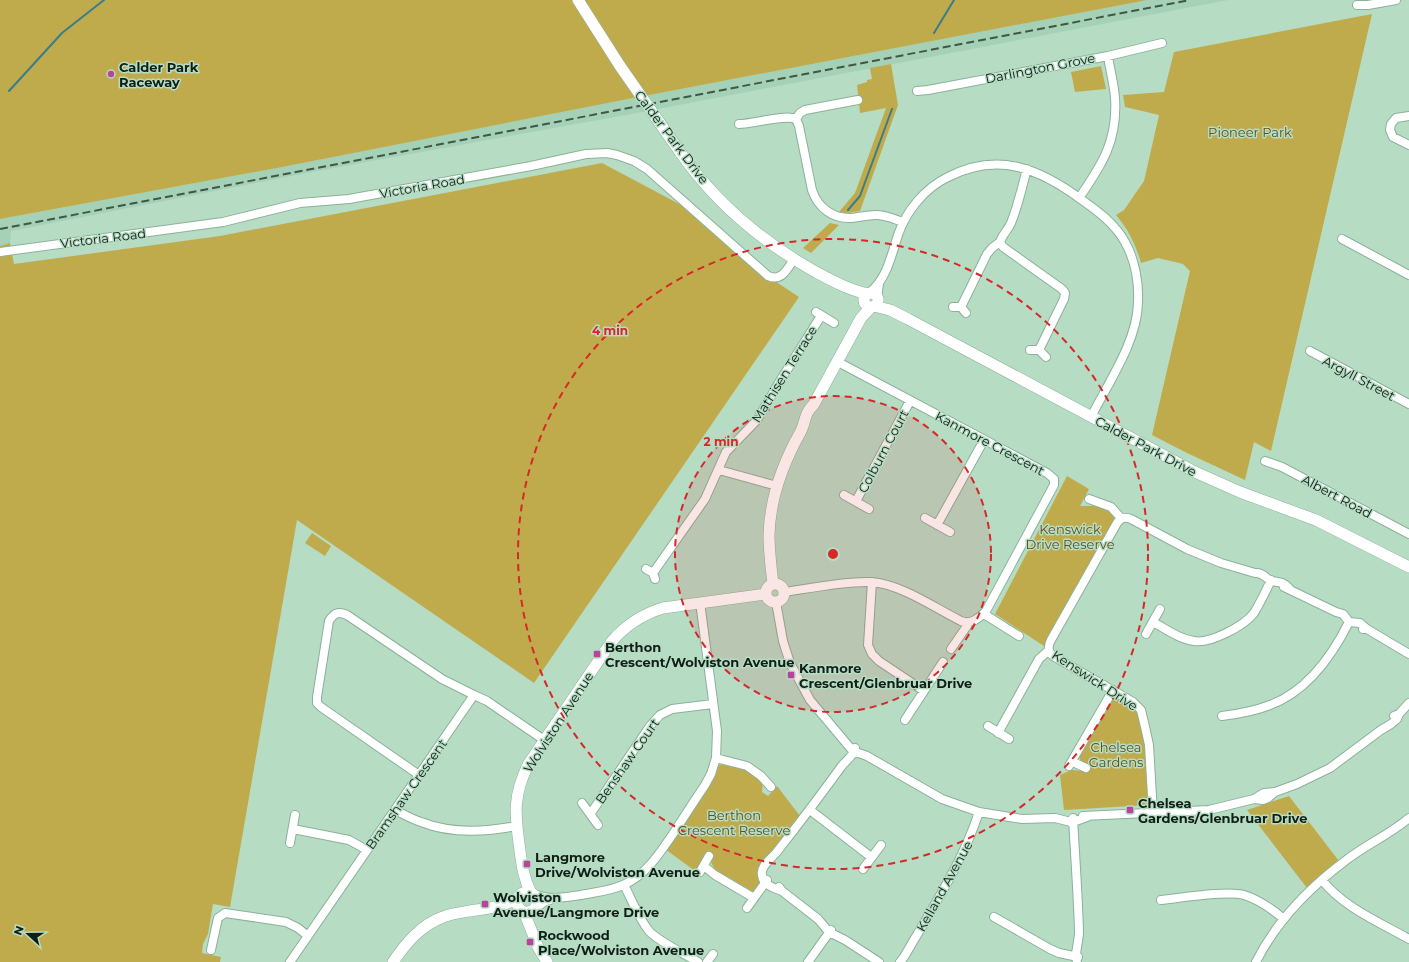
<svg xmlns="http://www.w3.org/2000/svg" width="1409" height="962" font-family="Montserrat,sans-serif">
<rect width="100%" height="100%" fill="#b6dcc4"/>
<path fill="#a5d2b6" d="M1144 0H1228L637 113 322 170 11 231 10 243 0 246V219L277 168 600 104Z"/>
<path fill="#c0ab4c" d="M0 0H576L638 97 277 168 0 219Z
M581 0H1147L644 96Z
M1372 14 1271 451 1254 442 1245 480 1187 453 1152 435 1190 271 1183 264 1158 258 1141 263C1136 245 1128 229 1116 215L1124 210 1144 181 1159 115 1125 107 1123 95 1164 92 1174 52Z
M891 64 898 105 860 211 847 213 839 212 855 193 886 108 860 113 857 85 867 82V80L872 79 870 68Z
M1101 66 1106 89 1075 92 1071 72Z
M602 163 698 214 746 262 799 297 534 683 297 520 230 907 213 904 208 934 203 944 202 953 221 957 220 962H0V246L10 243 14 264 220 236Z
M830 223 839 225 811 253 803 248Z
M1067 476 1089 489 1080 506H1099L1113 512 1116 519 1044 646 995 614Z
M312 533 331 546 325 556 305 543Z
M1118 696 1139 709 1146 750 1149 805 1064 810 1060 775 1071 770 1085 771 1079 757 1111 699Z
M726 764 746 767 763 780 762 792 768 796 777 786 800 816 761 869 760 882 753 892 716 872 711 862 712 858 706 854 695 871 665 849 714 776 719 765Z
M1289 796 1339 861 1307 888 1247 810Z"/>
<g fill="none" stroke-linecap="round" stroke-linejoin="round">
<path stroke="#397d8a" stroke-width="2" d="M934 33 954 0
M9 91 62 33 104 0
M848 210 860 196 892 109"/>
<defs>
<path id="street" d="M1357 5H1368L1396 0
M917 91 928 90 1108 56 1162 43
M1409 116 1396 118 1391 124 1390 130 1393 137 1409 145
M796 119 799 126 812 190C818 208 833 219 852 218 860 217 868 215 876 215 886 215 894 219 903 222
M796 119 800 113 805 110 858 100
M739 124C753 124 785 114 796 119
M1027 169C1022 187 1018 206 1011 223 1008 230 1002 235 1000 242L1003 247 1062 289 1065 293 1064 299 1039 350
M1079 198C1102 165 1118 140 1115 98 1114 84 1110 70 1108 56
M1342 239 1409 275
M0 252 223 222 300 203 349 199 531 166 586 154 607 153 617 155 634 161 647 169 768 276C782 282 787 269 794 259
M869 293C887 279 891 256 898 235 906 211 925 188 948 177 999 151 1040 169 1082 200 1099 212 1115 224 1125 242 1135 260 1139 283 1138 303 1137 342 1108 383 1091 417
M877 297 879 284
M953 307H961L966 313
M961 307 987 254 992 248 1000 242
M816 312 834 323
M1030 350H1039L1046 357
M1310 351 1409 404
M1265 461 1282 467 1409 534
M719 470 777 486
M844 495 869 509
M1089 499 1111 507 1121 518
M856 501 910 401
M925 518 950 532
M937 525 984 440
M646 569 653 573 655 579
M653 573 705 499 726 452 757 420 780 381 821 316
M872 582 868 645 872 654 879 661 924 691
M1284 587 1336 612 1343 614 1349 622 1360 623 1367 629
M785 592C811 588 845 581 871 582 901 584 935 608 961 621 970 625 980 618 986 611L1054 485V479L1047 473 838 362
M776 602 783 641 790 663 810 700 852 750 856 752 867 756 942 799 979 812 1022 819 1055 818 1071 822 1076 821 1087 817
M984 614 1019 636
M1153 622C1166 629 1179 639 1194 641 1210 644 1244 626 1254 613 1260 603 1266 591 1271 580
M1363 629H1367L1409 654
M1146 634 1160 609
M951 649 967 626 968 623
M1222 716C1238 714 1255 711 1270 705 1308 691 1332 656 1349 622
M1394 716 1399 714 1409 703
M905 720 943 662
M988 726 1009 739
M998 733 1039 659 1048 651
M716 758 747 766 761 776 771 787
M1073 762 1086 768
M1069 766 1113 690
M419 775 321 707 317 703V697L329 621C334 613 338 611 347 615L442 679 474 695
M1254 799 1264 793 1275 792 1297 784 1330 768 1381 730 1391 724 1397 719 1399 714
M582 803 598 825
M395 810C403 814 412 819 421 822 451 834 485 832 516 826
M810 810 871 857
M591 813 650 726 660 715 672 709 713 704
M1153 813 1149 745 1146 731 1141 710 1133 702 1053 656C1047 651 1048 646 1051 640L1117 523C1121 517 1125 517 1131 519L1187 549 1221 563 1255 573C1264 572 1265 579 1272 581 1281 583 1282 581 1289 588
M1083 816 1209 810 1254 799 1263 800 1268 798 1275 792
M1073 818C1075 856 1078 894 1079 932 1079 942 1074 953 1077 962
M293 829 349 840 367 850
M290 843 295 815
M704 866 715 875 754 898
M863 869 881 845
M700 872 709 856
M1322 880C1343 907 1379 922 1409 939
M624 885C632 900 638 917 649 931 659 942 685 954 698 962
M779 887 782 891 818 919 829 932 845 940 879 962
M782 891C774 888 763 885 762 875 760 866 771 859 776 853 798 825 820 796 841 767 845 761 854 756 855 748
M534 894C551 901 564 897 581 895 595 892 610 891 623 885 647 875 661 851 675 831 685 815 695 800 705 785L711 774 716 758 717 731 700 602
M1161 900C1181 898 1227 890 1244 895 1260 900 1272 909 1284 919
M536 908 544 902 550 900
M747 908 767 880
M994 917 1050 949 1059 953 1078 957
M211 950 218 918 225 913 286 922 298 928 308 936
M290 962 474 695 487 701 544 740
M707 962 713 954
M808 962 831 930
M900 962 904 957C931 910 962 864 979 812
M1256 962C1276 922 1309 888 1345 861 1365 845 1389 835 1409 818"/>
<path id="secondary" d="M578 0 620 66
M680 152C715 202 761 241 814 271 831 280 849 290 868 294
M864 300a7 7 0 1 1 14 0a7 7 0 1 1-14 0Z
M874 306 890 310 908 319 1195 472 1240 492 1316 520 1409 567
M766 593a9 9 0 1 1 18 0a9 9 0 1 1-18 0Z
M773 584C771 567 769 551 769 535 770 498 783 463 801 431 806 420 804 414 814 404L861 318 871 307
M517 902a10 10 0 1 1 20 0a10 10 0 1 1-20 0Z
M531 893C524 879 522 866 520 851 515 816 512 796 529 763L612 641C626 625 643 614 663 608L766 594
M524 912 538 947 547 962
M393 962C406 943 421 925 443 917 453 913 465 912 476 910 491 908 505 906 518 898"/>
</defs>
<use href="#street" stroke="#8cb199" stroke-width="10"/>
<use href="#secondary" stroke="#8cb199" stroke-width="12"/>
<use href="#street" stroke="#fff" stroke-width="8"/>
<use href="#secondary" stroke="#fff" stroke-width="11"/>
<path stroke="#405649" stroke-width="2" stroke-dasharray="8 4" stroke-linecap="butt" d="M0 229 1190 0"/>
<defs>
<path id="secondary-bridge" d="M620 66 680 152"/>
</defs>
<use href="#secondary-bridge" stroke="#8cb199" stroke-width="12" stroke-linecap="butt"/>
<use href="#secondary-bridge" stroke="#fff" stroke-width="11"/>
</g>
<circle cx="833" cy="554" r="158" fill="#d62828" fill-opacity=".12"/>
<g fill="none" stroke="#d62828" stroke-width="2" stroke-dasharray="7 5">
<circle cx="833" cy="554" r="158"/>
<circle cx="833" cy="554" r="315"/>
</g>
<g fill="#b7449e" stroke="#b6dcc4" stroke-width="1.5">
<circle cx="111" cy="74" r="4"/>
<rect x="593" y="650" width="8" height="8" rx="2"/>
<rect x="787" y="671" width="8" height="8" rx="2"/>
<rect x="1126" y="806" width="8" height="8" rx="2"/>
<rect x="523" y="860" width="8" height="8" rx="2"/>
<rect x="481" y="900" width="8" height="8" rx="2"/>
<rect x="526" y="938" width="8" height="8" rx="2"/>
</g>
<g text-anchor="middle" stroke-width="3" stroke-linejoin="round" paint-order="stroke">
<g font-size="13" font-weight="bold" fill="#101f16" stroke="#b6dcc4" text-anchor="start">
<text x="119" y="72">Calder Park<tspan x="119" dy="15">Raceway</tspan></text>
<text x="605" y="652">Berthon<tspan x="605" dy="15">Crescent/Wolviston Avenue</tspan></text>
<text x="799" y="673">Kanmore<tspan x="799" dy="15">Crescent/Glenbruar Drive</tspan></text>
<text x="1138" y="808">Chelsea<tspan x="1138" dy="15">Gardens/Glenbruar Drive</tspan></text>
<text x="535" y="862">Langmore<tspan x="535" dy="15">Drive/Wolviston Avenue</tspan></text>
<text x="493" y="902">Wolviston<tspan x="493" dy="15">Avenue/Langmore Drive</tspan></text>
<text x="538" y="940">Rockwood<tspan x="538" dy="15">Place/Wolviston Avenue</tspan></text>
</g>
<g font-size="13" fill="#101f16" stroke="#b6dcc4">
<text transform="translate(1040 68) rotate(-11)" y="5">Darlington Grove</text>
<text transform="translate(672 137) rotate(53)" y="5">Calder Park Drive</text>
<text transform="translate(422 186) rotate(-10)" y="5">Victoria Road</text>
<text transform="translate(103 238) rotate(-7)" y="5">Victoria Road</text>
<text transform="translate(784 374) rotate(-58)" y="5">Mathisen Terrace</text>
<text transform="translate(1359 378) rotate(28)" y="5">Argyll Street</text>
<text transform="translate(990 443) rotate(28)" y="5">Kanmore Crescent</text>
<text transform="translate(1146 446) rotate(28)" y="5">Calder Park Drive</text>
<text transform="translate(883 451) rotate(-62)" y="5">Colburn Court</text>
<text transform="translate(1337 496) rotate(28)" y="5">Albert Road</text>
<text transform="translate(1095 680) rotate(33)" y="5">Kenswick Drive</text>
<text transform="translate(558 722) rotate(-57)" y="5">Wolviston Avenue</text>
<text transform="translate(627 761) rotate(-55)" y="5">Benshaw Court</text>
<text transform="translate(406 794) rotate(-55)" y="5">Bramshaw Crescent</text>
<text transform="translate(944 886) rotate(-61)" y="5">Kelland Avenue</text>
</g>
<g font-size="13" fill="#5b4f1a" stroke="#b6dcc4">
<text x="1250" y="137">Pioneer Park</text>
<text x="1070" y="534">Kenswick<tspan x="1070" dy="15">Drive Reserve</tspan></text>
<text x="1116" y="752">Chelsea<tspan x="1116" dy="15">Gardens</tspan></text>
<text x="734" y="820">Berthon<tspan x="734" dy="15">Crescent Reserve</tspan></text>
</g>
</g>
<circle cx="833" cy="554" r="6" fill="#d62828" stroke="#b6dcc4" stroke-width="2"/>
<g font-size="12" text-anchor="middle" font-weight="bold" fill="#d62828" stroke="#b6dcc4" stroke-width="3" stroke-linejoin="round" paint-order="stroke">
<text x="610" y="335">4 min</text>
<text x="721" y="446">2 min</text>
</g>
<g transform="translate(28 934) rotate(291)" stroke="#b6dcc4" stroke-width="3" paint-order="stroke">
<path d="M0-3L7 15L0 10L-7 15Z" fill="#101f16"/>
<text y="-6" font-size="11" font-weight="bold" text-anchor="middle" fill="#101f16">N</text>
</g>
</svg>
